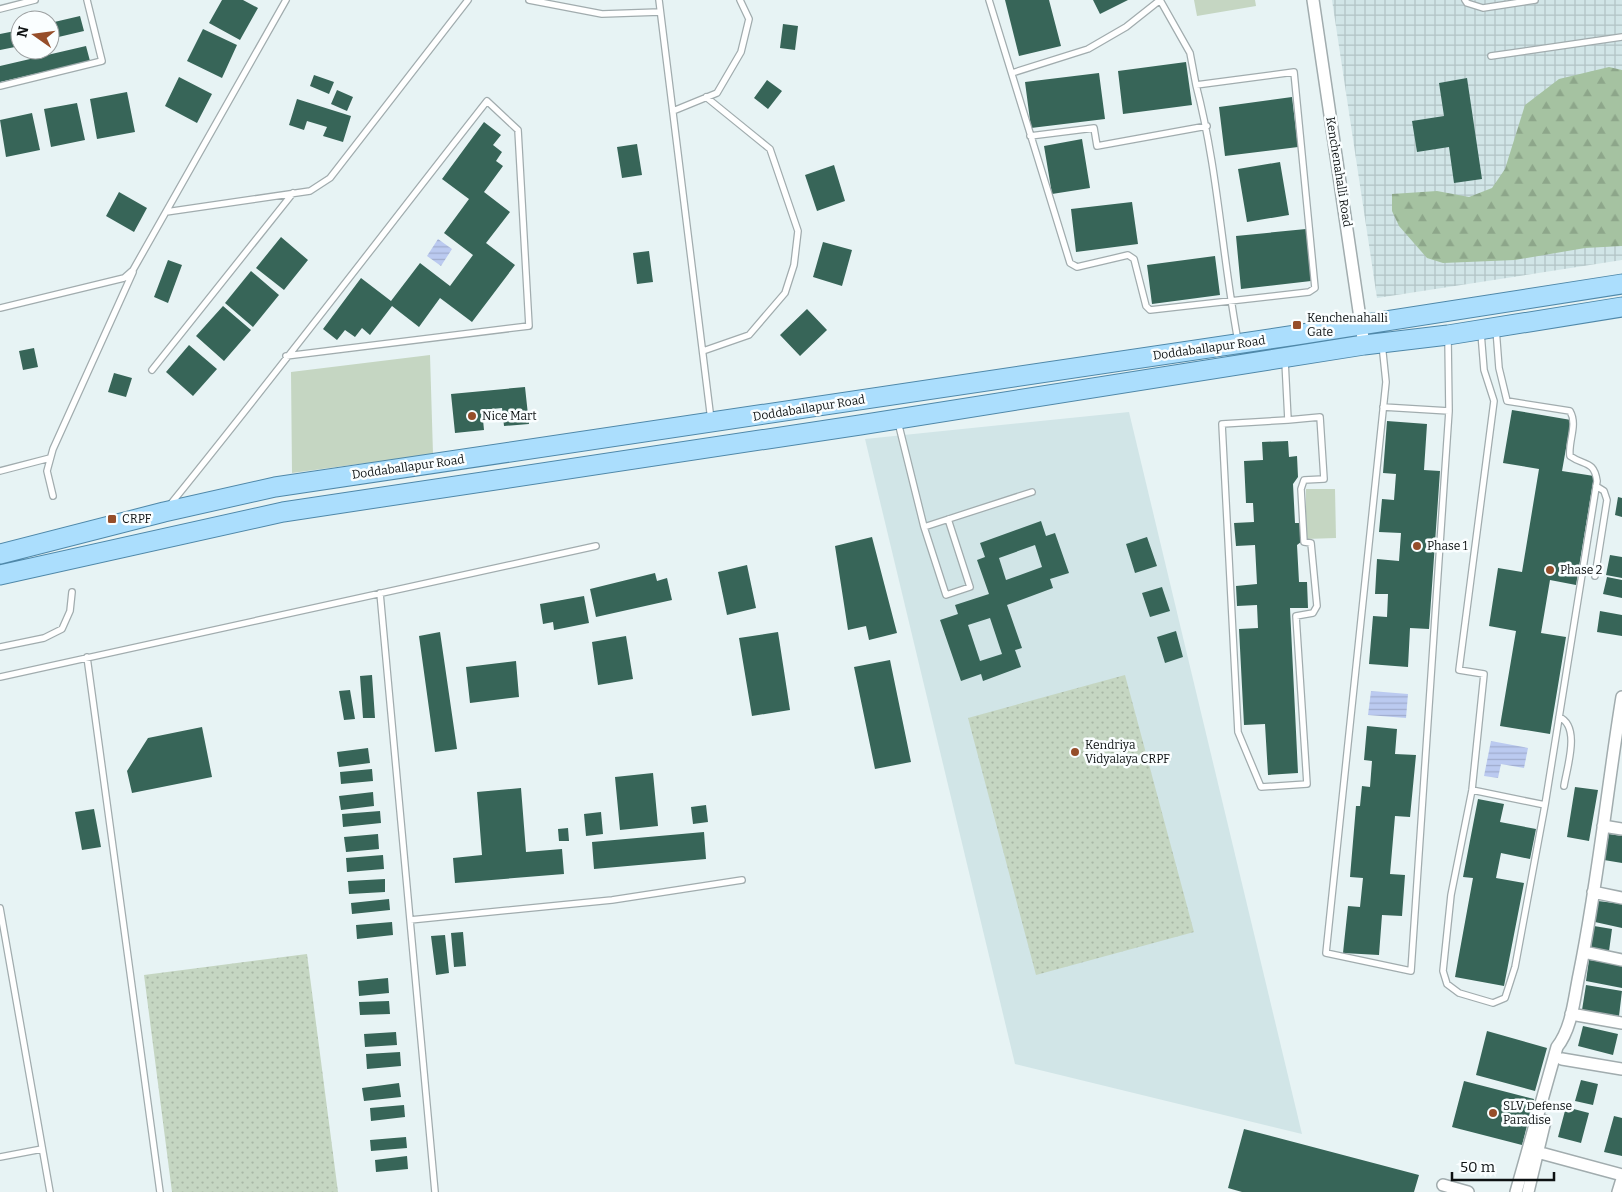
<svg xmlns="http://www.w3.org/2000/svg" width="1622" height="1192" font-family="Bitter,serif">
<defs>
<pattern id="industrial-grid" width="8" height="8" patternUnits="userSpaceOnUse" patternTransform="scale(1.25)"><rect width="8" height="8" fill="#d1e5e7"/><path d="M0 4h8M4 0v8" fill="none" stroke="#b2c3c5"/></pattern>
<pattern id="forest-firs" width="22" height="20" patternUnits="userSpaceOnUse" patternTransform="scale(1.25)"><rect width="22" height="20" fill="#a5c2a1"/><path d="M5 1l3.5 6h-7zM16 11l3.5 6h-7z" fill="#8da68a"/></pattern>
<pattern id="park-dots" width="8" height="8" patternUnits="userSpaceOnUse" patternTransform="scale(1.25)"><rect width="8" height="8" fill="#c5d6c2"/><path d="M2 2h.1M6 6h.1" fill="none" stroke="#a8b7a6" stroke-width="1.8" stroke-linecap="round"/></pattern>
<pattern id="water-rules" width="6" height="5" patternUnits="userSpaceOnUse" patternTransform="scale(1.25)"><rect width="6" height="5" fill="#bbcaf0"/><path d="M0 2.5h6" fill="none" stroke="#a0accd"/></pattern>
</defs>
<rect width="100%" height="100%" fill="#e7f3f4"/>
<path fill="#d1e5e7" d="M1129 412 1302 1134 1015 1064 865 439Z"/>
<path fill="url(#industrial-grid)" d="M1332 0H1622V260L1377 298Z"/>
<path fill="#c5d6c2" d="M1194 0H1255L1256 6 1197 16Z
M430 355 433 454 292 473 291 372Z
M1306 489H1335L1336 538 1306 539Z"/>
<path fill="url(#forest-firs)" d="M1609 67 1622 70V246L1585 248 1515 260 1443 263 1427 258 1399 226 1392 211V194L1437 191 1469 197 1492 188 1505 169 1525 105 1559 79Z"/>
<path fill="url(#park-dots)" d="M1125 675 1194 932 1036 975 968 718Z
M307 954 338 1192H172L144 975Z"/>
<path fill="url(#water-rules)" d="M438 239 452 249 441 266 427 256Z
M1371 691 1408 694 1406 718 1368 715Z
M1491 741 1528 748 1524 768 1501 764 1498 778 1484 776Z"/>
<path fill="#376558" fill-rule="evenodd" d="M222 0H243L258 8 240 40 209 23Z
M1005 0H1049L1061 46 1019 56Z
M1093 0H1128L1100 14Z
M80 16 84 31 50 39V23Z
M783 24 798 26 795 50 780 48Z
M203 29 237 45 222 78 187 61Z
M20 30V46L0 50V34Z
M86 46 90 61 0 82V66Z
M1186 62 1192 105 1123 114 1118 71Z
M1099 73 1105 119 1031 128 1025 82Z
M314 75 334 82 329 94 310 86Z
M179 77 212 94 197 123 165 106Z
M1467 78 1482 179 1454 183 1449 147 1417 152 1412 121 1444 116 1439 83Z
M767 80 782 91 768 109 754 98Z
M337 90 353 97 347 111 331 104Z
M127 92 135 132 97 139 90 99Z
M1292 97 1298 147 1225 156 1219 107Z
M297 99 351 116 343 142 323 136 327 127 307 121 304 130 289 125Z
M77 103 85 140 51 147 44 109Z
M32 113 40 150 6 157 0 120Z
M484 122 501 135 493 145 502 152 496 161 503 166 484 192 510 212 486 243 515 265 472 322 440 298 419 327 392 306 370 335 362 328 355 337 345 330 337 340 323 329 361 278 391 301 420 263 450 286 473 255 444 233 469 199 442 179Z
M1082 139 1090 188 1052 194 1044 146Z
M637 144 642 175 622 178 617 147Z
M1280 162 1289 215 1247 222 1238 169Z
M834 165 845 201 817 211 805 175Z
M119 192 147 208 134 232 106 216Z
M1132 202 1138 244 1076 252 1071 209Z
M1306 229 1311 281 1241 289 1236 236Z
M281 237 308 260 284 290 256 268Z
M823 242 852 250 842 286 813 277Z
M649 251 653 282 637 284 633 253Z
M1215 256 1220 295 1152 304 1147 265Z
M168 260 182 265 168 303 154 297Z
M251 271 279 295 253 327 225 303Z
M223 306 251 330 224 361 196 336Z
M807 309 827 330 800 356 780 335Z
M189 345 217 369 193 396 166 372Z
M34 348 38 367 23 370 19 351Z
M114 373 132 378 126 397 108 392Z
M525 387 529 424 504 426 502 408 482 410 484 430 455 433 451 394Z
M1512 410 1571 420 1562 471 1594 476 1576 585 1550 580 1541 633 1566 637 1550 734 1500 726 1516 631 1489 626 1498 568 1522 572 1539 469 1503 463Z
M1387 421 1427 424 1424 470 1440 471 1429 629 1410 628 1408 667 1369 664 1373 616 1387 617 1388 594H1375L1377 559 1399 561 1401 533 1379 532 1382 499 1394 500 1396 474 1383 473Z
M1288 441 1289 457 1297 456 1298 477 1293 484 1295 523H1301V542L1297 545 1299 582H1307L1308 608H1290L1298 773 1268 775 1265 724 1244 725 1239 629 1258 628 1257 605 1237 606 1236 586 1257 584 1255 545 1236 546 1234 523 1254 522 1253 503H1246L1244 461 1263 460 1262 442Z
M1618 497 1622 498V517L1615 515Z
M1041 521 1046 536 1055 533 1069 573 1050 579 1053 588 1007 605 1022 648 1015 650 1021 667 983 681 981 674 961 681 940 620 958 614 955 605 989 594 977 560 985 557 980 543ZM1035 545 1042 567 1006 580 999 558ZM990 618 1002 654 980 661 968 625Z
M872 537 897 633 869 640 866 626 848 630 835 546Z
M1147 537 1157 566 1135 573 1126 544Z
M1610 555 1622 557V578L1606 575Z
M747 565 756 608 727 615 718 572Z
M655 573 657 581 667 578 672 600 596 617 590 589Z
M1607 577 1622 580V598L1603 594Z
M1162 587 1170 611 1150 617 1142 593Z
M584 596 589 623 554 630 553 622 543 624 540 604Z
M1600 611 1622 615V636L1597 632Z
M1176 631 1183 657 1165 663 1157 637Z
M440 632 457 749 435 752 419 636Z
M778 632 790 710 752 716 739 638Z
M626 636 633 679 598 685 592 642Z
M890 660 911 762 875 769 854 667Z
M516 661 519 697 470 703 466 667Z
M372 675 375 718H363L360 676Z
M350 690 355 719 344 720 339 691Z
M1367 726 1397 729 1395 754 1416 755 1410 817 1395 816 1390 874 1405 875 1402 916 1382 915 1379 955 1343 953 1348 906 1360 907 1363 878 1350 877 1356 806H1360L1362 786 1370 787 1372 761 1364 760Z
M202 727 212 777 132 793 127 771 148 738Z
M368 748 370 763 339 767 337 752Z
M372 769 373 781 341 784 340 772Z
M653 773 658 826 620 830 615 777Z
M1575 787 1598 790 1589 841 1567 837Z
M521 788 526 852 562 849 564 874 455 883 453 858 482 855 477 792Z
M373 792 374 806 341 810 339 796Z
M1478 799 1504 804 1500 822 1536 829 1530 859 1501 853 1496 878 1524 883 1504 986 1455 977 1473 878 1463 877Z
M706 805 708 822 693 824 691 807Z
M94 809 101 847 82 850 75 812Z
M380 811 381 823 343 827 342 814Z
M601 812 603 834 586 836 584 814Z
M568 828 569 841H559L558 829Z
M704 832 706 859 594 869 592 842Z
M378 834 379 849 346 852 344 837Z
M1609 834 1622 836V863L1604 860Z
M383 855 384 869 347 872 346 858Z
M385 879V892L349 894 348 881Z
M389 899 390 910 352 914 351 903Z
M1598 901 1622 904V928L1595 922Z
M392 922 393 935 357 939 356 925Z
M1594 926 1612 929 1609 951 1591 948Z
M463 932 466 966 454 967 451 933Z
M445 935 449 973 436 975 431 936Z
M1589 960 1622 965V988L1586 981Z
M388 978 389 993 359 996 358 981Z
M1586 985 1622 991 1619 1016 1582 1010Z
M389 1001 390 1014 360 1015 359 1002Z
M1583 1026 1618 1034 1613 1055 1578 1046Z
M1487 1031 1547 1048 1535 1091 1476 1075Z
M396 1032 397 1045 365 1047 364 1034Z
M400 1052 401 1066 367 1069 366 1054Z
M1581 1080 1598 1084 1593 1105 1575 1101Z
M1464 1081 1534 1099 1522 1145 1452 1127Z
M399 1083 401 1097 364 1101 362 1088Z
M404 1105 405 1117 371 1121 370 1108Z
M1566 1107 1589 1113 1581 1143 1558 1137Z
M1614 1116 1622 1118V1156L1604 1152Z
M1244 1129 1419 1175 1414 1192H1242L1228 1188Z
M406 1137 407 1148 371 1151 370 1140Z
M407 1156 408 1169 376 1172 375 1160Z"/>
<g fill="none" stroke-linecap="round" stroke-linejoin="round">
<defs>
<path id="lane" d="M529 0 602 14 660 12
M659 0 711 420
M989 0 1070 263 1077 267 1128 255 1134 259 1146 306 1150 310 1309 292 1315 288 1294 72 1196 85C1218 169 1222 256 1238 341
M1160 0 1190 53 1196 85
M1465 0 1467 3 1483 8 1535 0
M0 9 35 0
M1491 56 1622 37
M1012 73 1088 49 1126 27 1160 0
M0 86 102 61 87 0
M673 111 717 93 741 52 749 19 740 0
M1030 136 1094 128 1097 146 1207 126
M166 212 310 191 330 178 468 0
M0 308 124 278 133 270 286 0
M1481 333 1484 370 1494 401 1459 670 1484 674 1472 790 1451 895 1443 971 1447 984 1459 993 1493 1003 1505 998 1515 967 1545 805 1597 481C1594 460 1584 466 1570 456 1568 441 1578 425 1570 411L1507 401 1499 368 1496 329
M1382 344 1386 382 1326 953 1411 971 1449 411 1448 338
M703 351 749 335 785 293 794 265 798 231 770 149 706 97
M1285 361 1288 420 1222 424 1238 732 1261 787 1307 784 1296 616 1313 613 1317 606 1311 543 1304 542 1301 489 1304 480 1324 479 1320 417 1288 420
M152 370 293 193
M1383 407 1449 411
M898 422 924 527 946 595 970 587 948 519
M0 471 50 458
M53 496 47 471 53 449 133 272
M169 506C277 373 381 236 487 101L518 130 529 326 286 356
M924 527 1032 492
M1595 576 1607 500 1604 491 1596 486
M380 593 435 1192
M0 647 44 638 62 629 70 611 72 592
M87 657 160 1192
M0 677 596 546
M1559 717C1581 726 1567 767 1564 786
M1472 790 1545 805
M0 908 50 1192
M410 920 612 900 742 880
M0 1157 42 1149"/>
<path id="street" d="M1313 0 1364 345
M1603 826 1622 829
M1593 892 1622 898
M1584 952 1622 960
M1571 1014 1622 1023
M1562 1059 1622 1069
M1537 1152 1622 1175
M1443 1185 1468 1192
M1516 1192 1557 1047C1572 1028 1574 999 1579 975 1598 883 1607 789 1622 697
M1528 1192 1545 1121
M1618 1192 1622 1179"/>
<path id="primary" d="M0 554 164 512 275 487 1296 335 1622 284
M0 575 283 512 860 425 1364 345 1448 335 1622 307"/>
</defs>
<use href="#lane" stroke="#a1acae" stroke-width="8"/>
<use href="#street" stroke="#a1acae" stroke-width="14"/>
<use href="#primary" stroke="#4f88a9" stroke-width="21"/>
<use href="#lane" stroke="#fff" stroke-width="5.5"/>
<use href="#street" stroke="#fff" stroke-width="11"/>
<use href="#primary" stroke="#abdefd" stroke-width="19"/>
</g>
<g fill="#964e2a" stroke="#fafeff" stroke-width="2">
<rect x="1292" y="320" width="10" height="10" rx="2.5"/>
<circle cx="472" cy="416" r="5"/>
<rect x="107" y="514" width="10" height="10" rx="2.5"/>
<circle cx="1417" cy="546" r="5"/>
<circle cx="1550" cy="570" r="5"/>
<circle cx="1075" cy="752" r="5"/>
<circle cx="1493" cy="1113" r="5"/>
</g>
<g text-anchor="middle" stroke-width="5" stroke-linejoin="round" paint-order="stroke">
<g font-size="12" fill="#0d1112" stroke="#fafeff">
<text transform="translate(1339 172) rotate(81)" y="4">Kenchenahalli Road</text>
<text transform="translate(1209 348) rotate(-8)" y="4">Doddaballapur Road</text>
<text transform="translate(809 408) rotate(-9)" y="4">Doddaballapur Road</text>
<text transform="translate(408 467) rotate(-8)" y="4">Doddaballapur Road</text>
</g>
<g font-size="12" fill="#0d1112" stroke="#fafeff" text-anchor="start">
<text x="1307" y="322">Kenchenahalli<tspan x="1307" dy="14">Gate</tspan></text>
<text x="482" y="420">Nice Mart</text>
<text x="122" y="523">CRPF</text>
<text x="1427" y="550">Phase 1</text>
<text x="1560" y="574">Phase 2</text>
<text x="1085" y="749">Kendriya<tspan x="1085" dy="14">Vidyalaya CRPF</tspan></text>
<text x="1503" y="1110">SLV Defense<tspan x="1503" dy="14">Paradise</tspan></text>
</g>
</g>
<g transform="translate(35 35) rotate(284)"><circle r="24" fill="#fafeff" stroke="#9b9fa0"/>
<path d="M0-4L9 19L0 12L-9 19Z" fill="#964e2a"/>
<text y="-8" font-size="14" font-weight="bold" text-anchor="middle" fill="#0d1112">N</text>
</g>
<path d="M1452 1172v8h102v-8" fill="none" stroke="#0d1112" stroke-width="2.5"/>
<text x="1460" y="1172" font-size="15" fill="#0d1112" stroke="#fafeff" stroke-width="4" paint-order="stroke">50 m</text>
</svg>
